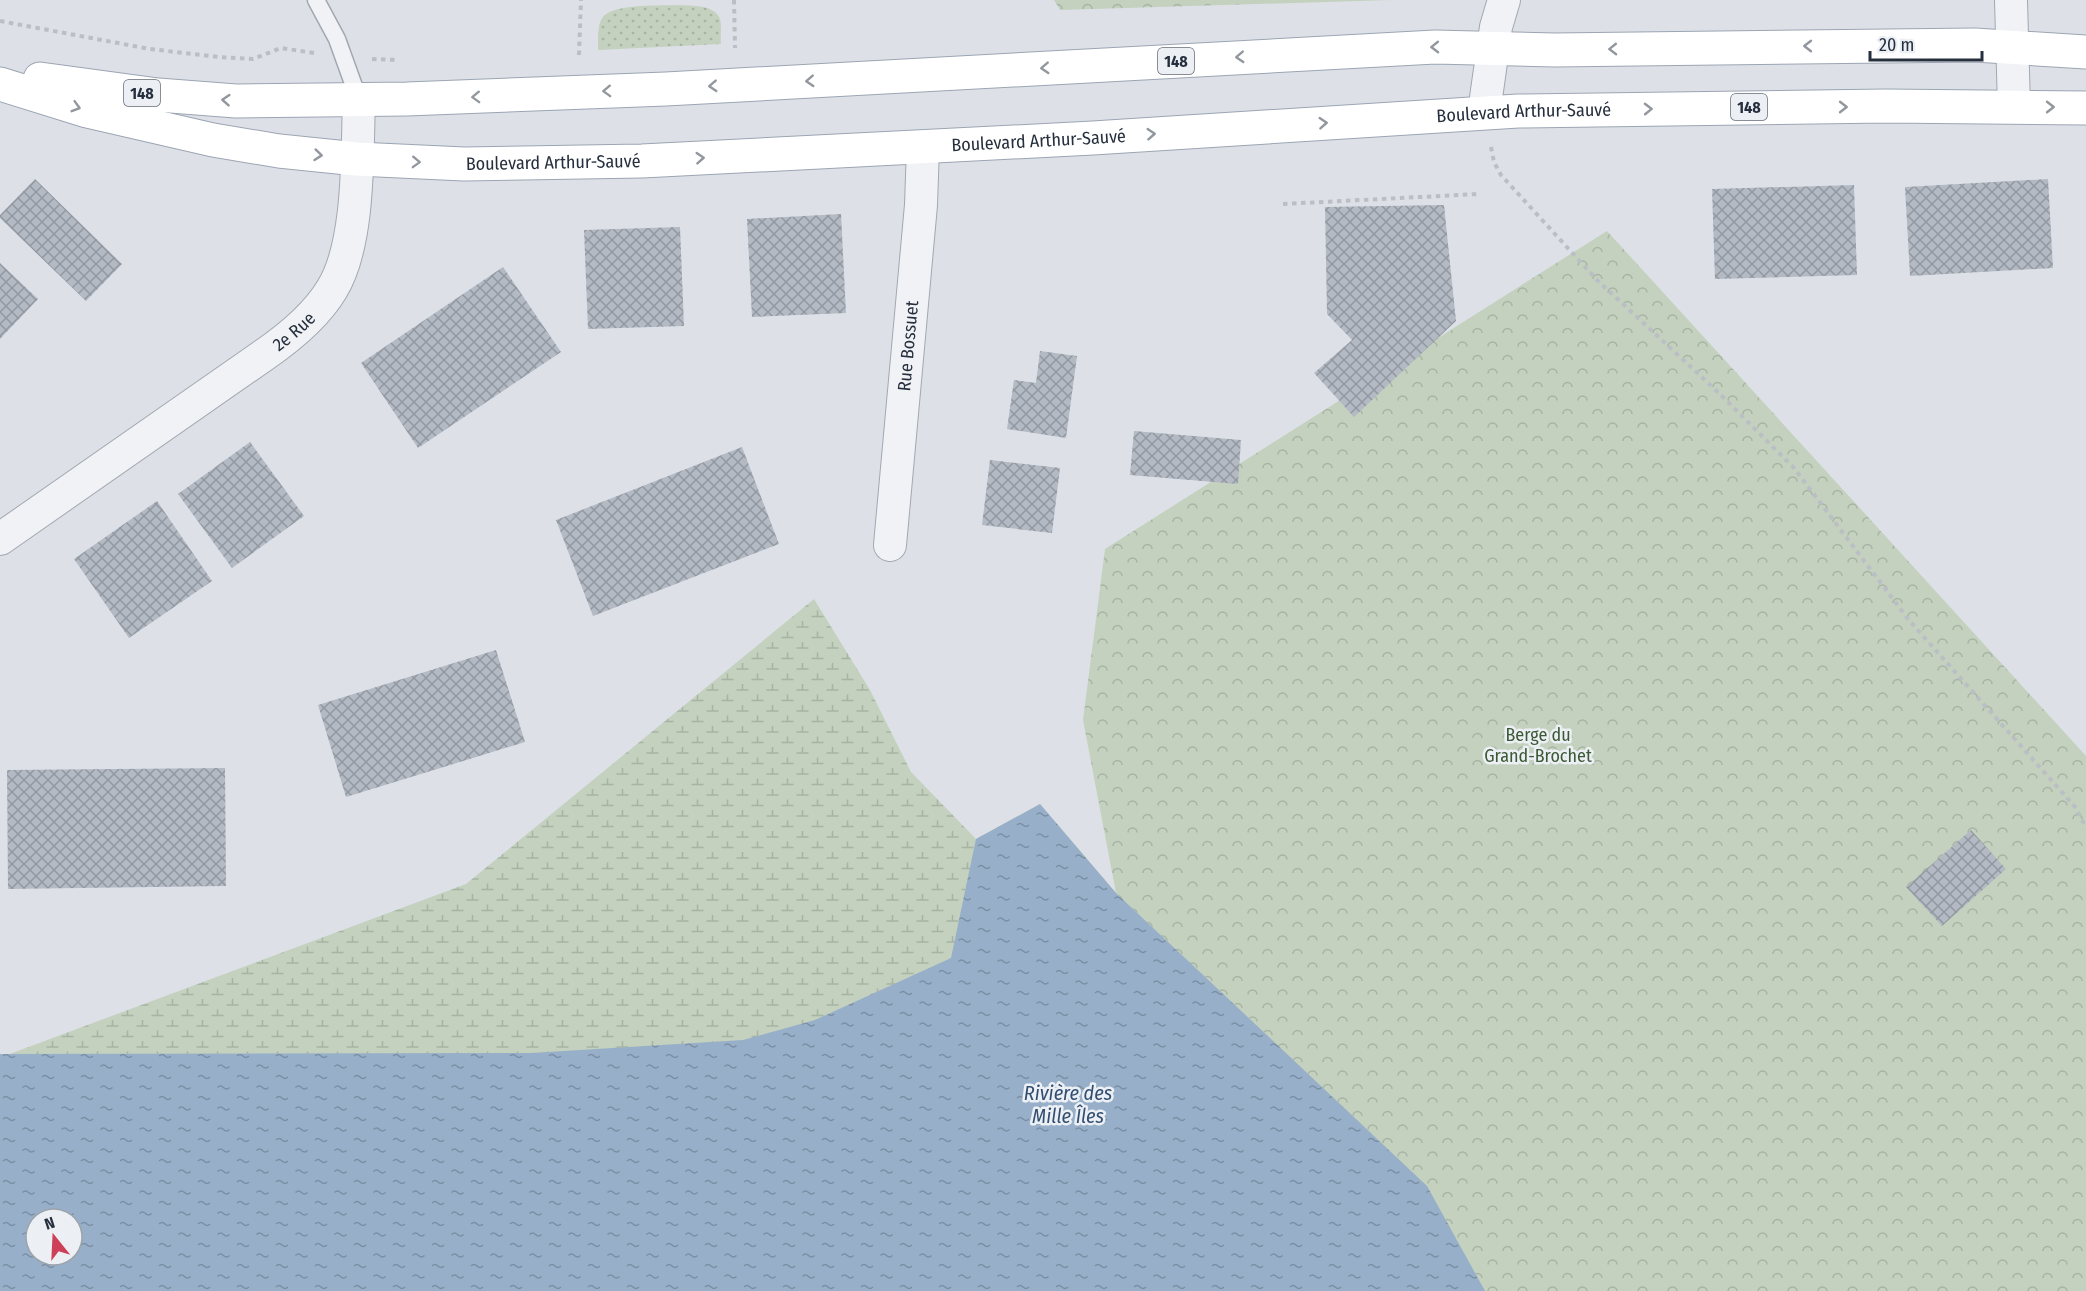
<svg xmlns="http://www.w3.org/2000/svg" width="2086" height="1291" font-family="'Fira Sans Condensed',sans-serif">
<defs>
<pattern id="grass-dots" width="8" height="8" patternUnits="userSpaceOnUse" patternTransform="scale(1.5)"><rect width="8" height="8" fill="#c3d1be"/><path d="M2 2h.1M6 6h.1" fill="none" stroke="#a7b4a4" stroke-width="1.8" stroke-linecap="round"/></pattern>
<pattern id="wetland-marsh" width="20" height="14" patternUnits="userSpaceOnUse" patternTransform="scale(1.5)"><rect width="20" height="14" fill="#c3d1be"/><path d="M1 5h8M5 5V1M11 12h8M15 12V8" fill="none" stroke="#a7b4a4"/></pattern>
<pattern id="park-crowns" width="20" height="18" patternUnits="userSpaceOnUse" patternTransform="scale(1.5)"><rect width="20" height="18" fill="#c3d1be"/><path d="M2 6a3 3 0 1 1 6 0M12 15a3 3 0 1 1 6 0" fill="none" stroke="#a7b4a4"/></pattern>
<pattern id="water-ripples" width="26" height="14" patternUnits="userSpaceOnUse" patternTransform="scale(1.5)"><rect width="26" height="14" fill="#97afc8"/><path d="M2 4q2-2 4 0t4 0M15 11q2-2 4 0t4 0" fill="none" stroke="#7b8fa4"/></pattern>
<pattern id="building-cross-hatch" width="8" height="8" patternUnits="userSpaceOnUse" patternTransform="scale(1.5)"><rect width="8" height="8" fill="#b4bac4"/><path d="M0 0l8 8M0 8l8-8" fill="none" stroke="#9298a0"/></pattern>
</defs>
<rect width="100%" height="100%" fill="#dde1e7"/>
<path fill="url(#grass-dots)" d="M674 5C687 6 714 3 720 19 722 26 720 36 721 44L598 50C599 40 596 26 603 17 612 4 658 6 674 5Z"/>
<path fill="url(#wetland-marsh)" d="M814 599 870 690 911 772 976 839 1040 804 1116 893 1175 948 1748 1291H277L7 1055 466 884Z"/>
<path fill="url(#park-crowns)" d="M1054 0H1391L1060 10Z
M1607 231 2086 756V1291H1485L1427 1186 1116 893 1083 720 1105 549Z"/>
<path fill="url(#water-ripples)" fill-rule="evenodd" d="M1040 804 1116 893 1427 1186 1485 1291H0V1054L531 1053 743 1040 815 1020 951 958 976 839ZM36 1219H72V1255H36Z"/>
<path fill="url(#building-cross-hatch)" d="M35 179 122 264 86 301 0 218V215Z
M2048 179 2053 268 1910 276 1905 187Z
M1854 185 1857 275 1715 279 1712 189Z
M1444 205 1456 321 1354 417 1314 373 1352 340 1327 314 1325 207Z
M841 214 846 313 752 317 747 219Z
M680 227 684 326 588 329 584 230Z
M0 263 38 299 0 339Z
M503 267 561 352 418 448 361 363Z
M1040 351 1077 356 1066 438 1007 429 1014 380 1036 383Z
M1134 431 1241 440 1238 484 1130 475Z
M250 442 304 516 232 568 178 494Z
M742 447 779 544 593 616 556 520Z
M990 460 1060 468 1052 533 982 525Z
M157 501 212 581 129 638 74 559Z
M496 650 525 742 346 797 318 705Z
M225 768 226 886 8 889 7 770Z
M1971 830 2006 869 1942 926 1906 887Z"/>
<g fill="none" stroke-linecap="round" stroke-linejoin="round">
<defs>
<path id="lane" d="M316 0 337 39 359 100"/>
<g id="street">
<path d="M2011 0 2014 107"/>
<path d="M1484 112 1496 27 1504 0"/>
<path id="s1" d="M0 539 264 355C290 337 316 316 332 289 360 244 357 153 359 100"/>
<path id="s2" d="M890 545 921 205 923 147"/>
</g>
<g id="primary">
<path d="M40 79 158 95 236 101 407 99 666 89 1435 47 1555 50 1975 45 2086 52"/>
<path id="s3" d="M0 84 87 111 213 140 279 151 357 159 464 164 642 161 1093 138 1518 111 1886 106 2086 108"/>
</g>
</defs>
<use href="#lane" stroke="#a2a8b1" stroke-width="19"/>
<use href="#street" stroke="#a2a8b1" stroke-width="34"/>
<use href="#primary" stroke="#9ca5b3" stroke-width="35"/>
<path stroke="#bbbfc5" stroke-width="4" stroke-dasharray="4.5 4.5" stroke-linecap="butt" d="M734 0 735 48
M0 21 150 49 219 57 253 59 281 48 314 53
M579 55 581 0
M372 59 398 60
M1491 147 1494 162 1501 175 1597 280 1720 394 1794 468 1908 619 2076 808 2086 828
M1283 204 1479 194"/>
<use href="#lane" stroke="#f0f2f5" stroke-width="16"/>
<use href="#street" stroke="#f0f2f5" stroke-width="32"/>
<use href="#primary" stroke="#fff" stroke-width="33"/>
</g>
<defs><path id="oneway-chevron" d="M-2-3.5L2.5 0L-2 3.5" fill="none" stroke-width="1.6" stroke-linecap="round" stroke-linejoin="round" transform="scale(1.5)"/></defs>
<g stroke="#92979e">
<use href="#oneway-chevron" transform="translate(1808 46) rotate(180)"/>
<use href="#oneway-chevron" transform="translate(1435 47) rotate(179)"/>
<use href="#oneway-chevron" transform="translate(1613 49) rotate(179)"/>
<use href="#oneway-chevron" transform="translate(1240 57) rotate(177)"/>
<use href="#oneway-chevron" transform="translate(1045 68) rotate(177)"/>
<use href="#oneway-chevron" transform="translate(810 81) rotate(177)"/>
<use href="#oneway-chevron" transform="translate(713 86) rotate(177)"/>
<use href="#oneway-chevron" transform="translate(607 91) rotate(178)"/>
<use href="#oneway-chevron" transform="translate(476 97) rotate(178)"/>
<use href="#oneway-chevron" transform="translate(226 100) rotate(-176)"/>
<use href="#oneway-chevron" transform="translate(76 107) rotate(16)"/>
<use href="#oneway-chevron" transform="translate(1843 107)"/>
<use href="#oneway-chevron" transform="translate(2050 107)"/>
<use href="#oneway-chevron" transform="translate(1648 109) rotate(-1)"/>
<use href="#oneway-chevron" transform="translate(1323 123) rotate(-4)"/>
<use href="#oneway-chevron" transform="translate(1151 134) rotate(-4)"/>
<use href="#oneway-chevron" transform="translate(318 155) rotate(6)"/>
<use href="#oneway-chevron" transform="translate(700 158) rotate(-4)"/>
<use href="#oneway-chevron" transform="translate(416 162) rotate(2)"/>
</g>
<g text-anchor="middle" stroke-width="5" stroke-linejoin="round" paint-order="stroke">
<g fill="#ecf0f5" stroke="#616974" stroke-width="1.5">
<rect x="1158" y="48" width="36" height="26" rx="4.5"/>
<rect x="124" y="80" width="36" height="26" rx="4.5"/>
<rect x="1731" y="94" width="36" height="26" rx="4.5"/>
</g>
<g font-size="16" font-weight="bold" fill="#262f3d">
<text x="1176" y="67">148</text>
<text x="142" y="99">148</text>
<text x="1749" y="113">148</text>
</g>
<g font-size="18" fill="#262f3d" stroke="#ecf0f5">
<text dy="6" stroke="none"><textPath href="#s3" startOffset="1534">Boulevard Arthur-Sauvé</textPath></text>
<text dy="6" stroke="none"><textPath href="#s3" startOffset="1048">Boulevard Arthur-Sauvé</textPath></text>
<text dy="6" stroke="none"><textPath href="#s3" startOffset="562">Boulevard Arthur-Sauvé</textPath></text>
<text dy="6" stroke="none"><textPath href="#s1" startOffset="360">2e Rue</textPath></text>
<text dy="6" stroke="none"><textPath href="#s2" startOffset="200">Rue Bossuet</textPath></text>
</g>
<g font-size="18" fill="#3b5934" stroke="#ecf0f5">
<text x="1538" y="741">Berge du<tspan x="1538" dy="21">Grand-Brochet</tspan></text>
</g>
<g font-size="20" font-style="italic" fill="#314e71" stroke="#ecf0f5">
<text x="1068" y="1100">Rivière des<tspan x="1068" dy="23">Mille Îles</tspan></text>
</g>
</g>
<g transform="translate(54 1237) rotate(342)"><circle r="28" fill="#ecf0f5" stroke="#9da3ab" stroke-width="1.5"/>
<path d="M0-4.5L10 22L0 15L-10 22Z" fill="#ce4057"/>
<text y="-9" font-size="16" font-weight="bold" text-anchor="middle" fill="#262f3d">N</text>
</g>
<path d="M1870 51v9h112v-9" fill="none" stroke="#262f3d" stroke-width="3"/>
<text x="1879" y="51" font-size="18" fill="#262f3d" stroke="#ecf0f5" stroke-width="4.5" paint-order="stroke">20 m</text>
</svg>
